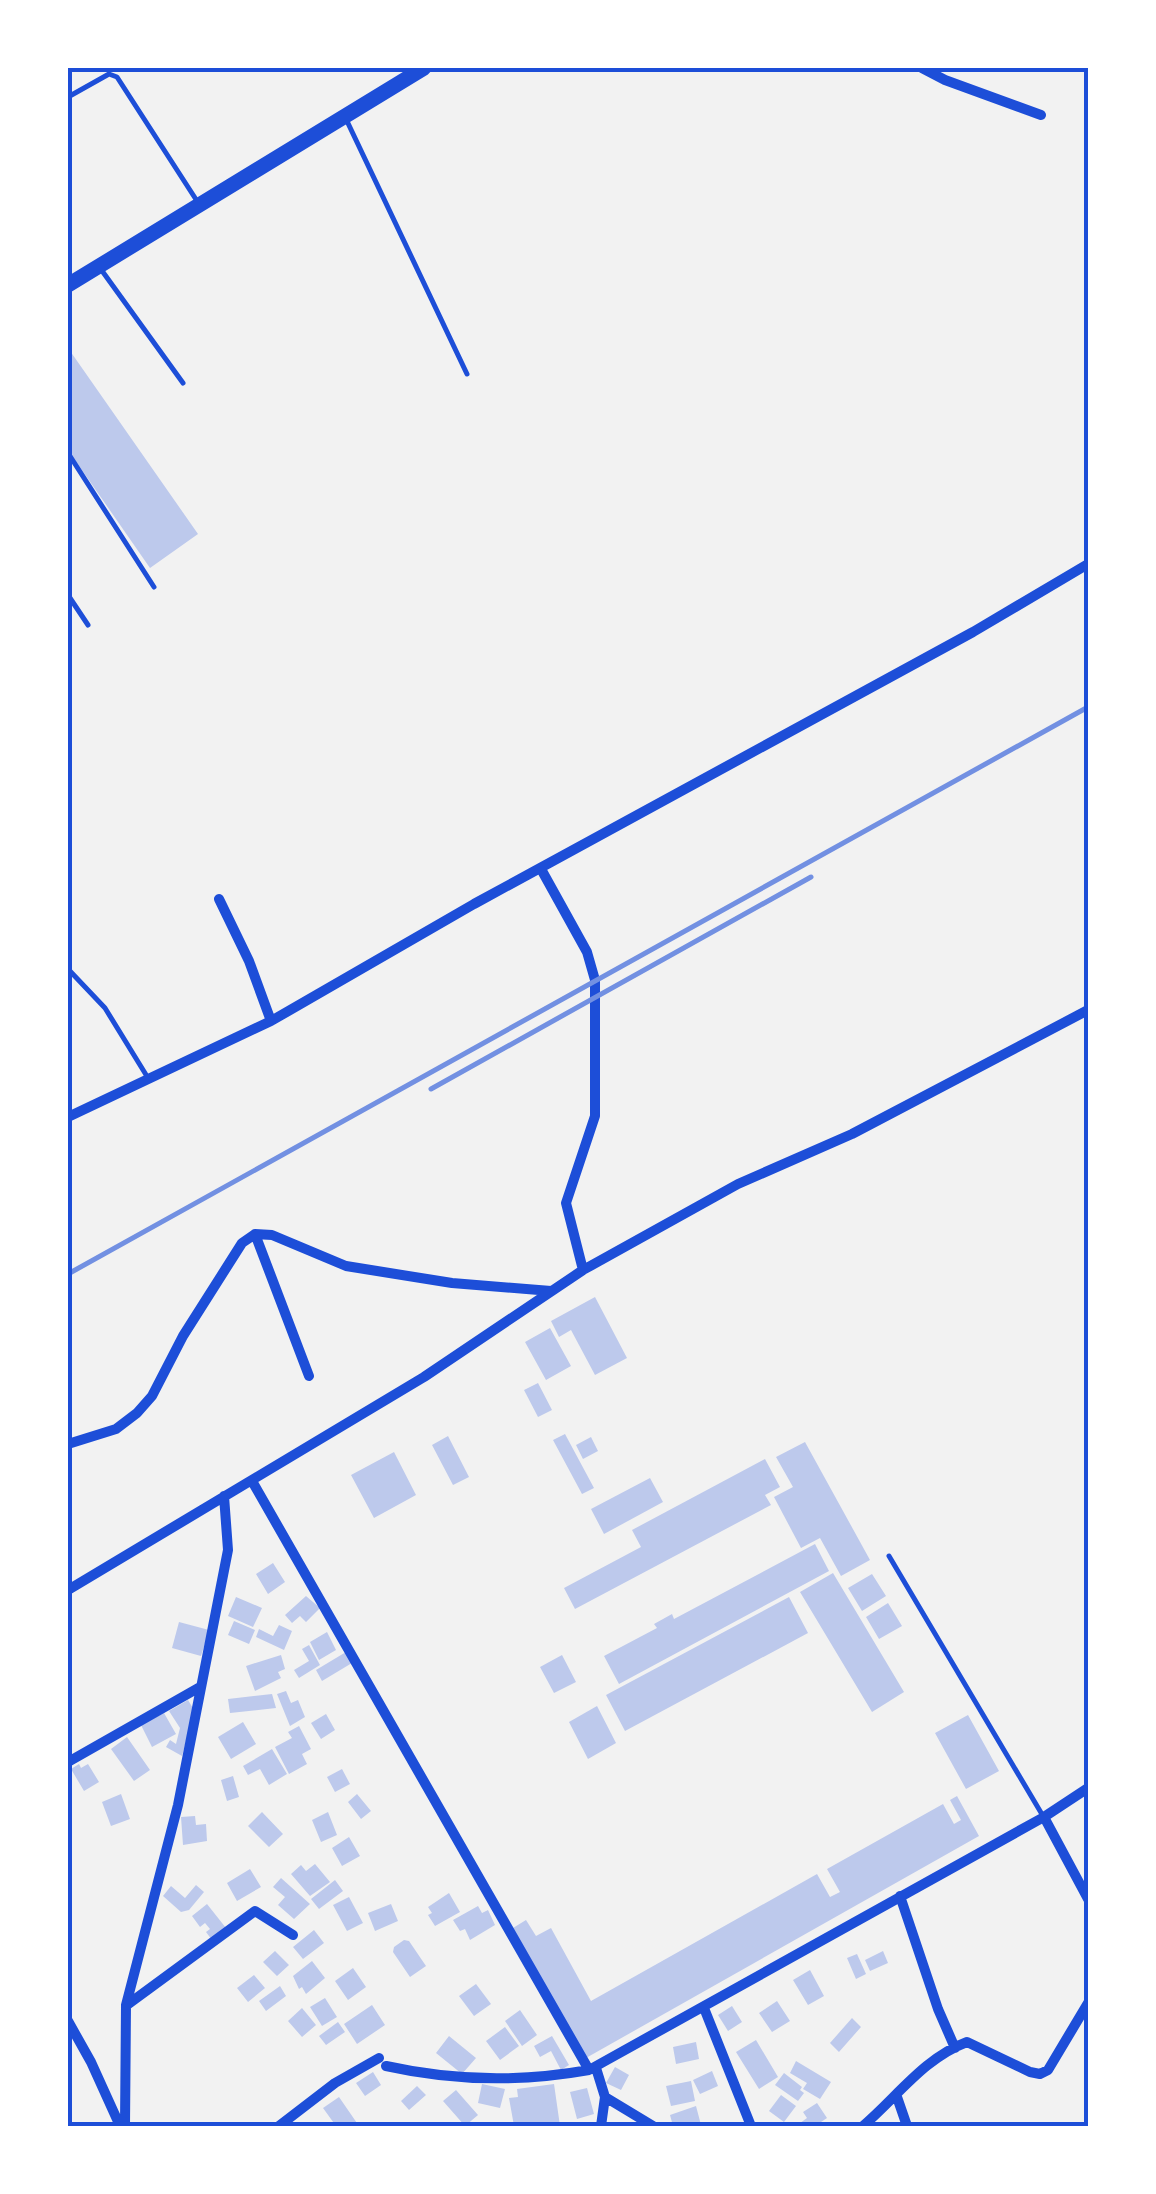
<svg xmlns="http://www.w3.org/2000/svg" width="1156" height="2194" font-family="'Crimson Pro',serif">
<rect width="100%" height="100%" fill="#f2f2f2"/>
<path fill="#bdc9ec" d="M68 348 198 534 150 568 68 450Z
M595 1297 627 1358 595 1375 571 1330 559 1337 551 1321Z
M550 1328 571 1366 546 1380 525 1342Z
M538 1383 552 1410 538 1417 524 1390Z
M565 1434 594 1488 582 1494 553 1440Z
M448 1436 469 1477 453 1485 432 1445Z
M591 1437 598 1451 583 1459 576 1445Z
M805 1442 870 1560 841 1576 820 1538 801 1548 774 1497 793 1487 776 1457Z
M394 1452 416 1495 374 1518 351 1475Z
M765 1459 780 1487 765 1495 771 1505 575 1609 564 1588 641 1547 632 1530Z
M650 1478 663 1502 604 1534 591 1509Z
M815 1544 829 1571 619 1684 604 1656 657 1628 654 1624 672 1614 674 1619Z
M273 1563 285 1582 268 1594 256 1574Z
M833 1573 904 1692 872 1712 800 1592Z
M872 1574 886 1596 862 1611 848 1588Z
M306 1596 320 1608 306 1622 300 1616 292 1623 285 1615Z
M236 1597 262 1608 253 1627 228 1616Z
M789 1597 808 1633 625 1731 606 1695Z
M888 1603 902 1626 879 1639 866 1617Z
M234 1621 255 1630 249 1644 228 1635Z
M179 1622 209 1630 201 1656 172 1648Z
M279 1625 292 1631 284 1650 256 1637 259 1629 273 1636Z
M327 1632 336 1650 319 1660 310 1642Z
M309 1645 320 1665 299 1678 294 1670 309 1661 302 1649Z
M346 1652 352 1663 322 1681 316 1670Z
M281 1655 285 1669 278 1672 281 1678 255 1691 246 1666Z
M562 1655 576 1682 554 1693 540 1667Z
M286 1691 291 1703 298 1700 305 1717 290 1726 277 1694Z
M272 1694 276 1708 230 1713 228 1699Z
M188 1700 194 1710 182 1756 166 1747 170 1740 176 1744 180 1728 169 1711Z
M597 1706 616 1743 588 1759 569 1722Z
M164 1713 176 1734 152 1747 141 1725Z
M326 1714 335 1730 321 1739 311 1723Z
M968 1715 999 1771 966 1789 935 1733Z
M243 1722 256 1744 231 1759 218 1737Z
M299 1726 311 1749 302 1754 307 1764 289 1774 275 1747 292 1738 288 1732Z
M127 1737 150 1770 134 1781 111 1749Z
M272 1749 287 1774 269 1785 260 1769 248 1775 243 1766Z
M79 1764 81 1768 88 1764 99 1782 84 1791 71 1769Z
M342 1769 350 1784 335 1792 327 1777Z
M233 1776 239 1797 227 1801 221 1780Z
M121 1794 130 1819 111 1826 102 1802Z
M357 1794 371 1811 361 1819 348 1802Z
M957 1796 979 1836 586 2058 513 1928 526 1920 536 1936 551 1928 591 2001 817 1874 830 1897 840 1892 827 1869 943 1804 954 1824 961 1820 950 1800Z
M262 1812 283 1834 269 1847 248 1826Z
M328 1812 337 1835 321 1842 312 1820Z
M195 1816 196 1825 206 1824 207 1841 183 1845 181 1817Z
M349 1837 360 1856 342 1866 332 1848Z
M315 1864 330 1882 310 1896 291 1874 301 1865 306 1871Z
M250 1869 261 1887 237 1901 227 1883Z
M281 1878 310 1904 294 1919 278 1905 285 1897 273 1887Z
M335 1880 343 1891 319 1909 311 1899Z
M196 1885 204 1892 189 1910 181 1912 163 1896 171 1886 185 1898Z
M449 1893 460 1912 435 1926 428 1915 432 1913 428 1907Z
M349 1897 363 1923 347 1931 333 1905Z
M207 1904 226 1928 212 1940 206 1932 210 1929 205 1923 200 1927 192 1916Z
M391 1904 398 1921 375 1931 368 1913Z
M478 1906 482 1913 488 1910 495 1925 470 1940 465 1929 460 1931 453 1920Z
M314 1930 324 1943 303 1959 293 1947Z
M404 1940 409 1941 426 1966 410 1977 393 1952 394 1947Z
M275 1951 289 1965 277 1976 263 1962Z
M883 1951 888 1963 870 1971 865 1960Z
M857 1954 866 1974 856 1979 847 1958Z
M312 1961 325 1978 306 1994 302 1987 299 1989 293 1976Z
M353 1968 366 1987 348 2000 335 1981Z
M810 1970 824 1996 808 2005 793 1980Z
M254 1975 265 1988 248 2002 237 1988Z
M476 1984 491 2004 474 2016 459 1996Z
M280 1986 286 1996 266 2011 259 2001Z
M325 1998 337 2017 322 2026 310 2007Z
M777 2001 790 2021 772 2032 759 2013Z
M372 2005 385 2025 357 2044 344 2024Z
M732 2006 742 2022 728 2031 718 2015Z
M302 2008 316 2025 302 2037 288 2021Z
M520 2010 537 2035 522 2046 505 2021Z
M852 2018 861 2027 839 2052 830 2043Z
M338 2022 345 2032 326 2045 319 2036Z
M505 2027 519 2046 500 2060 486 2041Z
M449 2036 476 2058 462 2074 436 2053Z
M552 2036 569 2065 561 2070 551 2051 540 2057 534 2046Z
M756 2040 778 2077 759 2089 736 2052Z
M696 2042 699 2059 676 2064 673 2047Z
M796 2061 831 2082 820 2099 803 2089 807 2083 790 2073Z
M615 2067 629 2075 621 2090 606 2083Z
M712 2071 718 2086 700 2094 693 2080Z
M373 2072 381 2085 365 2096 356 2083Z
M784 2073 802 2087 800 2090 804 2093 798 2101 775 2085Z
M691 2081 695 2101 671 2106 666 2086Z
M482 2084 505 2089 500 2108 478 2103Z
M554 2084 560 2126H514L509 2098 518 2097 517 2089Z
M417 2086 426 2095 409 2110 401 2101Z
M587 2088 594 2114 577 2119 570 2092Z
M456 2090 478 2115 465 2126 443 2101Z
M781 2095 796 2106 784 2122 769 2111Z
M339 2097 359 2126H336L323 2108Z
M817 2103 827 2118 815 2126H796L807 2118 803 2112Z
M696 2106 701 2125 692 2126 691 2122 673 2126 670 2115Z"/>
<g fill="none" stroke-linecap="round" stroke-linejoin="round">
<path stroke="#1d4ed8" stroke-width="5" d="M68 97 109 74 117 77 197 201
M346 119 467 374
M100 268 183 383
M68 453 154 587
M68 595 88 625
M68 969 105 1008 148 1078
M889 1556 1043 1816"/>
<path stroke="#1d4ed8" stroke-width="10" d="M922 68 945 80 1041 115
M541 869 587 952 595 980V1116L566 1203 583 1270
M219 899 249 961 271 1021
M68 1117 271 1021 474 904 973 632 1088 564
M255 1234 309 1376
M68 1444 116 1429 137 1413 152 1396 183 1336 242 1243 255 1234 272 1235 346 1266 452 1283 551 1291
M252 1481 589 2070 1044 1817 1088 1788
M68 1590 424 1377 583 1270 738 1184 852 1134 1088 1010
M68 1762 200 1687
M1044 1817 1088 1899
M900 1896 938 2009 955 2048
M127 2005 255 1911 293 1935
M704 2008 751 2126
M68 2021 91 2062 120 2126
M386 2066C453 2081 522 2082 589 2070
M596 2068 605 2097 601 2126
M605 2097 653 2126
M897 2097 907 2126
M125 2126 126 2005 178 1805 228 1550 224 1496
M279 2126 335 2083 379 2058
M863 2126C897 2097 924 2058 967 2042L1030 2072 1040 2074 1048 2070 1088 2003"/>
<path stroke="#1d4ed8" stroke-width="15" d="M68 285 424 68"/>
<path stroke="#7290e2" stroke-width="5" d="M431 1089 811 877
M68 1274 1088 707"/>
</g>
<rect width="1156" height="2194" fill="none" stroke="#ffffff" stroke-width="140"/>
<rect x="70" y="70" width="1016" height="2054" fill="none" stroke="#1d4ed8" stroke-width="4"/>
</svg>
